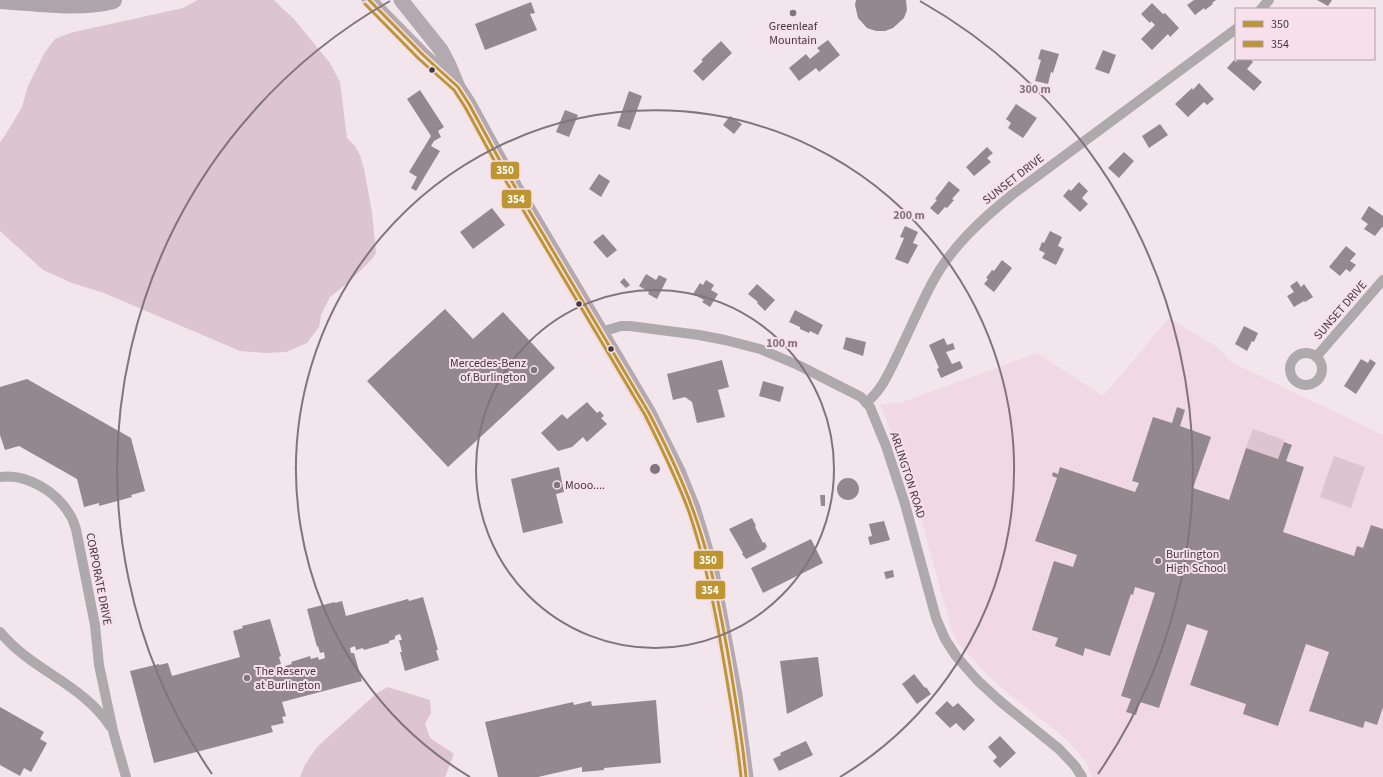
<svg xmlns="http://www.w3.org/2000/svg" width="1383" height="777" font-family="'Source Sans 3',sans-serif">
<rect width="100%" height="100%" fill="#f2e5eb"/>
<path fill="#f0d9e5" d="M1169 318 1217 347 1231 362 1383 435V777H1092L1087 764 1078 752 1064 737 1006 692 985 672 958 643 952 631 922 523 906 471 880 404 900 403 1037 353 1103 396Z"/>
<path fill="#dcc4d0" d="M198 0H274L283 9 293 18 330 63 340 82 347 138 355 146 360 155 364 169 372 212 376 253 372 259 350 281 330 297 321 315 319 327 307 343 286 352 265 353 240 351 104 293 72 283 43 270 0 231V142L4 137 22 107 28 86 45 52 55 39 70 33 183 8Z
M1253 429 1284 440 1278 459 1246 448Z
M1334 456 1365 467 1351 508 1320 497Z
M388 687 430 700 431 713 425 724 430 738 454 754 445 777H300L305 765 317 747 377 693Z"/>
<path fill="#94888f" d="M856 0H906L907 10 904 18 893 28 885 31H876L867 28 858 18 855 5Z
M1194 0H1216L1212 3 1213 4 1205 10 1204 8 1195 15 1187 5Z
M1317 0H1332L1328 6Z
M531 2 535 13 530 14 537 30 485 50 475 24Z
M1152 3 1163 14 1165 13 1179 28 1170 37 1168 34 1152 50 1141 39 1155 25 1151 21 1150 23 1141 14Z
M828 40 840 55 819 72 816 68 799 81 789 68 806 54 810 59 820 51 817 48Z
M721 41 732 53 703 81 693 71 703 61 701 60Z
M1041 49 1059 54 1053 73 1051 72 1048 84 1035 81 1041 60 1038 59Z
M1103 50 1116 55 1109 74 1095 69Z
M1238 59H1250L1253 62 1247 69 1262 82 1254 91 1227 68 1234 60 1236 62Z
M1199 83 1214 99 1207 105 1204 102 1188 117 1175 104 1192 88 1193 90Z
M420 90 444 127 438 131 441 137 434 141 431 146 440 151 416 191 411 188 417 177 409 172 431 136 407 99Z
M629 91 642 96 630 130 617 126Z
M1016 104 1037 118 1023 138 1008 128 1011 123 1006 119Z
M565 110 578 115 569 137 556 132Z
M730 116 742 124 734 134 723 125Z
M1160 124 1168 135 1149 148 1142 136Z
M987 147 993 153 987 158 991 162 974 176 966 167Z
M1124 152 1134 161 1119 178 1108 168Z
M599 174 610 181 601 197 589 189Z
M949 181 960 190 952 199 954 200 947 208 945 207 938 215 930 208 937 200 935 199Z
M1079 182 1088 191 1082 198 1088 204 1080 212 1063 196 1069 189 1071 191Z
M1369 206 1383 216V228L1382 227 1375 236 1364 229 1368 224 1361 219Z
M492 208 505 225 473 249 460 232Z
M905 226 918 232 913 243 918 245 908 264 895 259 904 238 900 237Z
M1050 231 1062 237 1058 246 1064 249 1056 265 1042 258 1045 253 1039 250 1042 242 1044 243Z
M603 234 617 250 607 258 593 242Z
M1346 246 1356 254 1350 261 1356 265 1350 272 1346 269 1340 276 1329 267Z
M1002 260 1012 268 994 292 984 284 988 279 986 278 992 270 994 271Z
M646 274 656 280 659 275 667 279 657 299 648 294 649 292 639 286Z
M624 278 630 285 626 288 620 282Z
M706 280 714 285 711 290 718 294 710 307 702 302 704 300 693 294 700 283 703 285Z
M1297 281 1301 287 1304 284 1313 297 1305 302 1304 301 1294 307 1287 296 1294 292 1290 286Z
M757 284 775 300 765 311 757 303 758 302 748 294Z
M445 309 473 339 503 312 555 368 448 467 367 381Z
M795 310 823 325 818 335 810 331 809 333 800 329V327L789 322Z
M1244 326 1258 333 1254 342 1252 341 1247 351 1235 344Z
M846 337 866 342 863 356 843 349Z
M944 338 947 345 953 343 955 349 946 352 952 364 960 361 963 368 941 378 937 369 939 368 929 345Z
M1361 359 1368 363 1370 359 1376 363 1356 394 1344 386Z
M722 360 729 387 718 390 725 417 697 423 692 402 685 397 673 400 667 374Z
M27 379 131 438 145 491 131 495 132 497 99 506V503L84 507 77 479 19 446 5 450 0 435V387Z
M763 381 784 387 780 402 759 396Z
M587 402 597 413 600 411 604 416 601 418 607 424 587 442 583 437 572 447 558 451 541 433 562 414 567 419Z
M1177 407 1185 410 1180 426 1211 437 1193 488 1229 500 1246 448 1278 459 1284 442 1292 445 1286 461 1304 467 1283 532 1354 556 1357 546 1363 548 1371 525 1383 529V707L1377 725 1365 721 1363 728 1309 711 1329 652 1306 644 1278 726 1243 714 1246 704 1190 685 1208 631 1187 624 1159 708 1140 702 1136 715 1126 712 1131 699 1121 696 1155 593 1135 587 1133 595 1131 594 1110 656 1085 648 1083 656 1055 646 1058 638 1032 630 1054 561 1073 567 1077 555 1035 541 1057 478 1052 476 1053 472 1058 474 1060 467 1135 492 1139 483 1132 481 1153 417 1172 423Z
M559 467 564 492 556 494 563 523 523 533 511 479Z
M837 489a11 11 0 1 1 22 0a11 11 0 1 1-22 0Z
M820 495H825V506H821Z
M752 518 756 526 755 527 763 543 765 542 767 547 765 548 766 549 746 559 742 554 743 553 729 529Z
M884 521 890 540 870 545 868 537 872 536 869 524Z
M811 539 823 563 763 593 751 568Z
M893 570 894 577 886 579 884 572Z
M423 597 438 650H436L439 660 405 671 400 652H402L399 640H402L400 634 395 636V639L389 641V643L364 650 363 648 356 650 355 646 350 648 351 653H354L362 681 282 702 286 716 282 717 284 723 271 726 273 732 154 763 130 671 159 664V665L168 663 172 676 240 657 233 631 243 628 242 626 270 619 281 656 279 657 281 664 277 665 279 671 286 669 285 666 292 664 291 662 310 656 311 659 318 657 319 660 325 658 324 652 320 653 318 646 317 647 307 609 335 602V603L342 601 346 616 408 599 409 601Z
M818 657 823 696 787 714 780 661Z
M914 674 925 688 926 687 931 694 917 704 902 684Z
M656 700 661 763 604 768V770L582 772V767L538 777H498L485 722 573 702 574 705 591 701 592 706Z
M947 701 953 707 958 703 975 720 964 731 956 723 950 728 935 713Z
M0 707 44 732 40 739 47 743 31 772 24 768 20 776 0 765Z
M1000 736 1016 753 1000 768 993 761 997 757 988 747Z
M806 741 813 755 779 771 773 759 781 755 780 753Z"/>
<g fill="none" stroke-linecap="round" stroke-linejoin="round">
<path stroke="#aea9ab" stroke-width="10" d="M1261 9 1269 0
M601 332 621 326H630L699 335 725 340 760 349 798 365 861 397 870 407 886 446 905 504 936 618 945 639 956 656 978 681 1001 702 1059 749 1075 766 1082 777
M1290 369a16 16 0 1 1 32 0a16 16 0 1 1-32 0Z
M1316 357 1383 280
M866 403C883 389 890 370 899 352 910 329 920 306 932 283 951 247 982 219 1013 194L1236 29
M0 477C27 473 57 492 70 515 73 519 74 524 76 529L95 625 99 665 113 731 126 777
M0 632C31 670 84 685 110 726"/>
<path stroke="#b2aaaf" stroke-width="15" d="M369 0 423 55 456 85
M401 0 441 50 449 65 458 87 469 104 505 170 649 413 678 471 693 508 711 567 735 695 746 777"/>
<path stroke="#ada5aa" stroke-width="18" d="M0 0C35 2 80 9 113 0"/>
<defs>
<path id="bus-1" d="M369 0 423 55 458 87 469 104 505 170 649 413C665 444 681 476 693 510 710 556 719 605 728 654 735 695 742 736 746 777"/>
<path id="bus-2" d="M365 4 419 59 454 90 465 107 501 173 645 415C661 447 677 479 689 512 705 559 715 608 723 657 730 697 737 737 741 777"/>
</defs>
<use href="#bus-1" stroke="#f7e0eb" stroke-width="6"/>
<use href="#bus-2" stroke="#f7e0eb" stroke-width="6"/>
<use href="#bus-1" stroke="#bd9532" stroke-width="3"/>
<use href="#bus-2" stroke="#bd9532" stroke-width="3"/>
</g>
<g fill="none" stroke="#80757b" stroke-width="2">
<circle cx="655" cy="469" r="179"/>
<path d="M470 777A359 359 0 1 1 840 777"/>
<path d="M212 774A538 538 0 0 1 390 1M920 1A538 538 0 0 1 1098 774"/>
</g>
<g fill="#80757b" stroke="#f7e0eb" stroke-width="1.5">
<circle cx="793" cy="13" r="4"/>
<circle cx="534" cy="370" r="4"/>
<circle cx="557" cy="485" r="4"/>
<circle cx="1158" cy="561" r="4"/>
<circle cx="247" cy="678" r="4"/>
</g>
<g fill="#42393e" stroke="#f7e0eb" stroke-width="1.5">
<circle cx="432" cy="70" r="3.5"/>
<circle cx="579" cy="304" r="3.5"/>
<circle cx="611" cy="349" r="3.5"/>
</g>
<g text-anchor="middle" stroke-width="4" stroke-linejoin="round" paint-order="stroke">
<g font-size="12" fill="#42393e" stroke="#f7e0eb" text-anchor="start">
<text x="793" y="30" text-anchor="middle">Greenleaf<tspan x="793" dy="14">Mountain</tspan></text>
<text x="526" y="367" text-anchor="end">Mercedes-Benz<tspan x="526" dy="14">of Burlington</tspan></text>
<text x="565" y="489">Mooo....</text>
<text x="1166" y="558">Burlington<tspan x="1166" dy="14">High School</tspan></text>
<text x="255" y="675">The Reserve<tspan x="255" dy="14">at Burlington</tspan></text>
</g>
<g font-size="12" fill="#42393e" stroke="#f7e0eb">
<text transform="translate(1013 179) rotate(-38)" y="4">SUNSET DRIVE</text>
<text transform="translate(1340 310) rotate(-49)" y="4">SUNSET DRIVE</text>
<text transform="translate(908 475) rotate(72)" y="4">ARLINGTON ROAD</text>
<text transform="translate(99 579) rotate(79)" y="4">CORPORATE DRIVE</text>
</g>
</g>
<circle cx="655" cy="469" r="6" fill="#80757b" stroke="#f7e0eb" stroke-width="2"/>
<g font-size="12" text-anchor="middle" font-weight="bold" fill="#80757b" stroke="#f7e0eb" stroke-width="4" stroke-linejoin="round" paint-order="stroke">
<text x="1035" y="93">300 m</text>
<text x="909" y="219">200 m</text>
<text x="782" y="347">100 m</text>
</g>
<g stroke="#f7e0eb" stroke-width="1.5">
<rect x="490" y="161" width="30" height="19" rx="4" fill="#bd9532"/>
<rect x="501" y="189" width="31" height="20" rx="4" fill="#bd9532"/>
<rect x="693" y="550" width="31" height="20" rx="4" fill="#bd9532"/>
<rect x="695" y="580" width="31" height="20" rx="4" fill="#bd9532"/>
</g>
<g font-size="11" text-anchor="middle" font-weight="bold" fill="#fff">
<text x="505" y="174">350</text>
<text x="516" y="203">354</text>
<text x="708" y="564">350</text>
<text x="710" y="594">354</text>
</g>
<rect x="1235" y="8" width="140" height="52" fill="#f7e0eb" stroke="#af9da6"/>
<rect x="1243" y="21" width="20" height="6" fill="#bd9532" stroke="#af9da6"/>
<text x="1271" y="28" font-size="12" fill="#42393e">350</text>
<rect x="1243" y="41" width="20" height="6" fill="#bd9532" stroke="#af9da6"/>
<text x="1271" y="48" font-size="12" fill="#42393e">354</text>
</svg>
